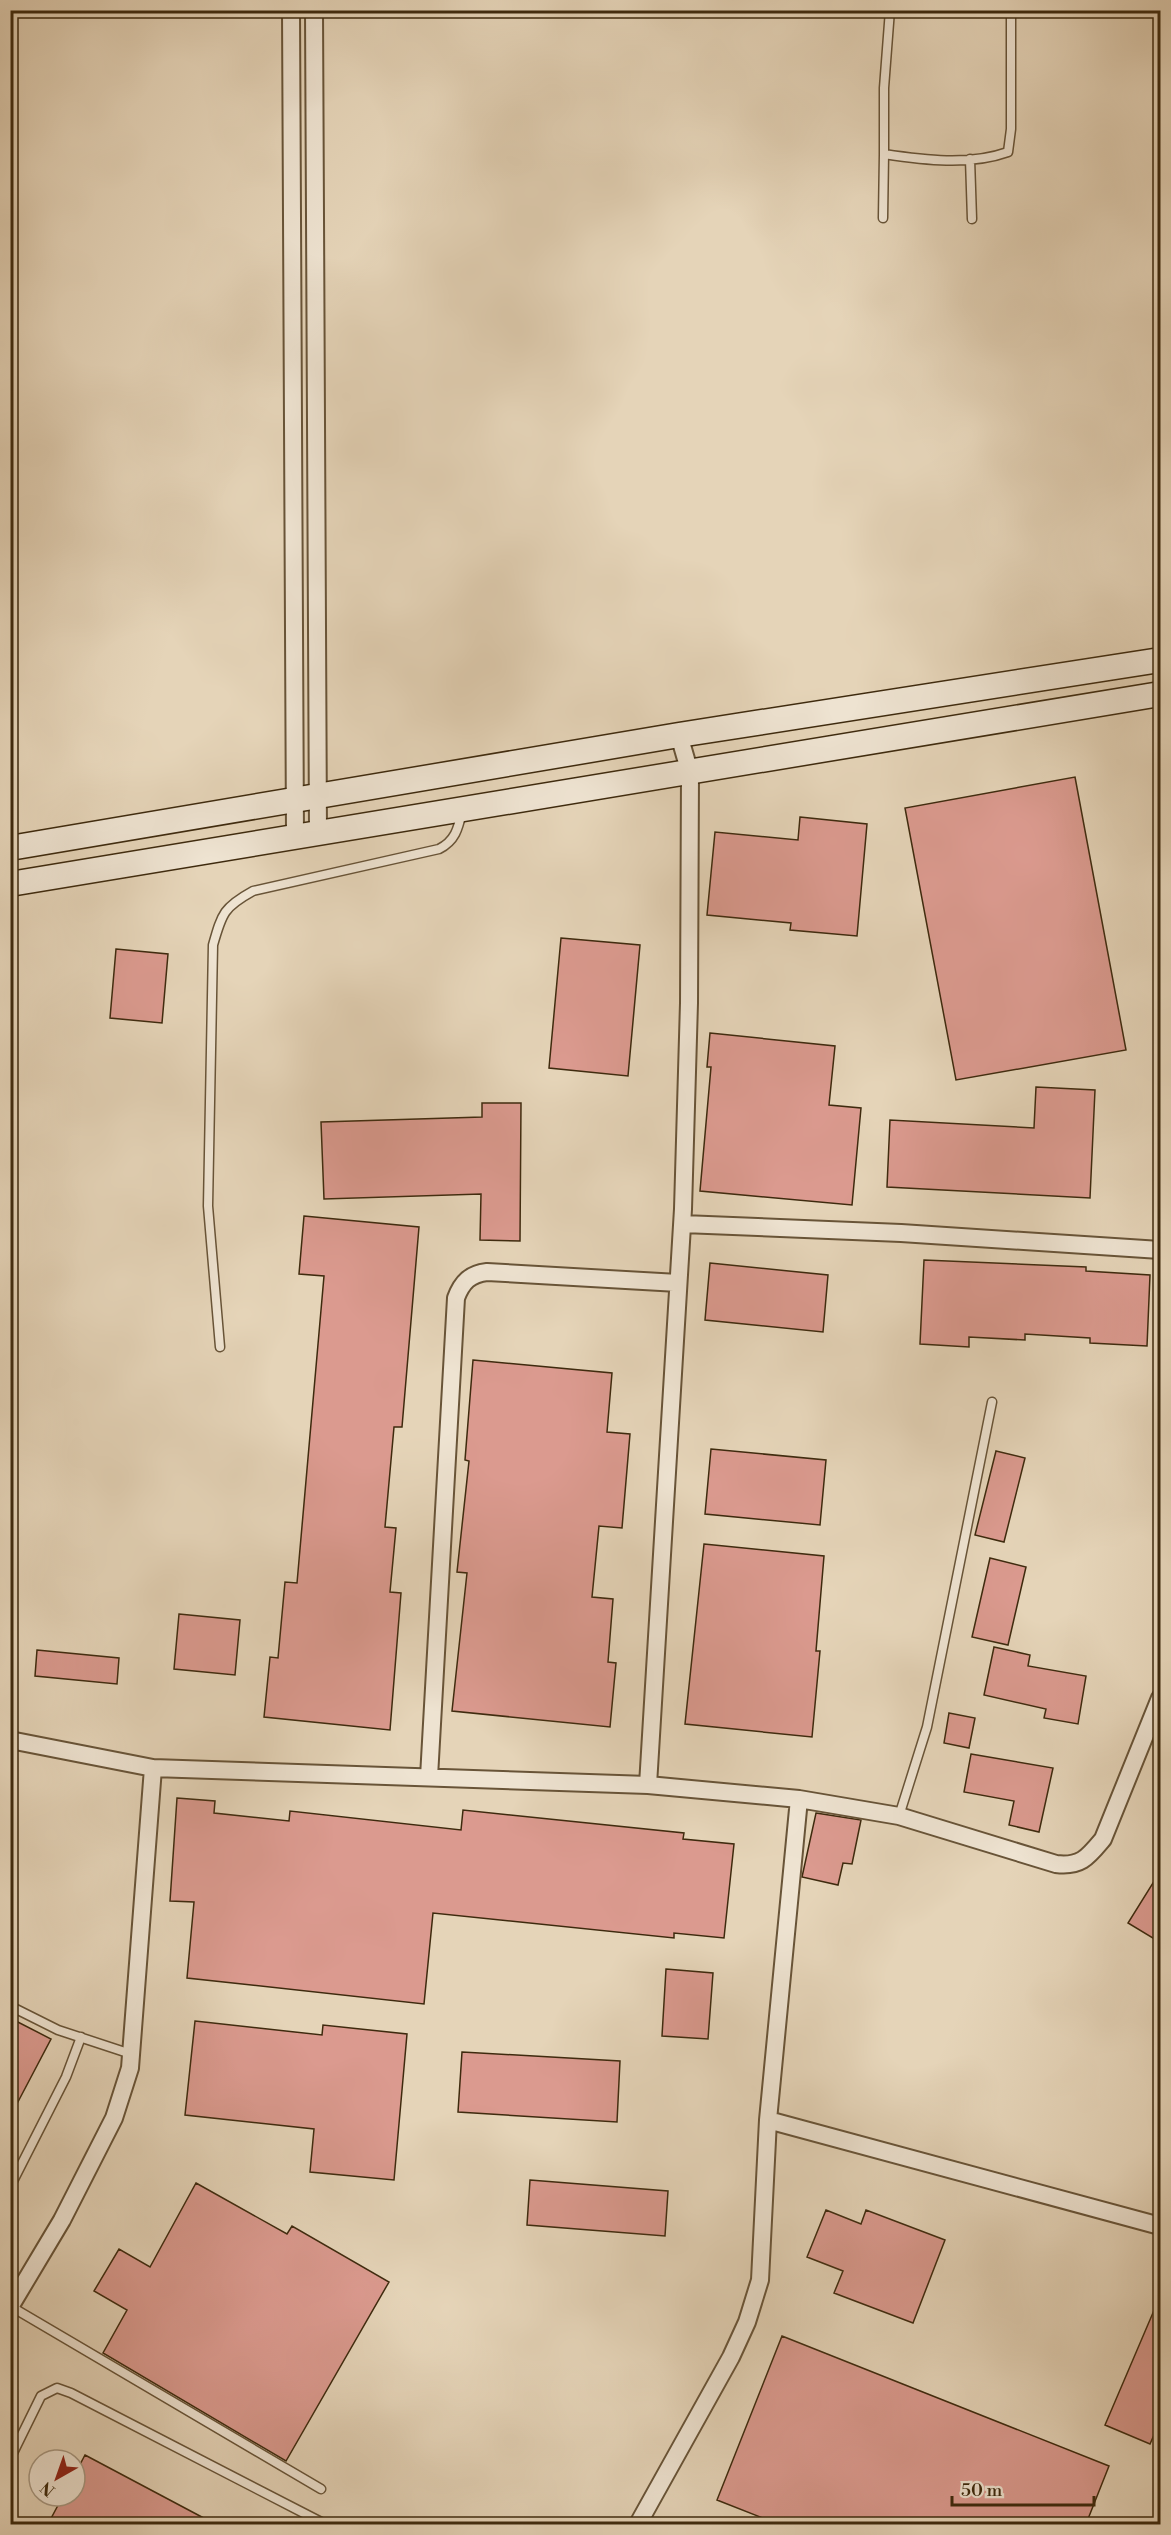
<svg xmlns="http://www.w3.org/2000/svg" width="1171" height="2535" font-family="'Libre Bodoni',serif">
<rect width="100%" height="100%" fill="#e5d4b8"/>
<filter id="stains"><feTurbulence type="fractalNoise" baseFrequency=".00333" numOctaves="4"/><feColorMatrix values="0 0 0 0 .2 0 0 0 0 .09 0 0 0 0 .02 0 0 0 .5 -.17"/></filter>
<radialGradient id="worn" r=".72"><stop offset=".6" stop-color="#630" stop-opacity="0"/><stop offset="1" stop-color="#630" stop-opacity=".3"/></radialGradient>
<path fill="#db9a8f" stroke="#3e2a0e" stroke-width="1.5" d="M1075 777 1126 1050 956 1080 905 808Z
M800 817 867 824 857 936 790 930 791 923 707 915 715 832 798 840Z
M561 938 640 945 628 1076 549 1068Z
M116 949 168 954 162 1023 110 1018Z
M710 1033 835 1046 829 1105 861 1108 852 1205 700 1191 711 1067H707Z
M1036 1087 1095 1090 1090 1198 887 1187 890 1120 1034 1128Z
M482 1103H521L520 1241 480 1240 481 1194 324 1199 321 1122 482 1117Z
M304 1216 419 1227 402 1427H394L385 1527 396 1528 390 1592 401 1593 390 1730 264 1717 270 1657 278 1658 285 1582 297 1583 324 1276 299 1274Z
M924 1260 1086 1267V1271L1150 1275 1147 1346 1090 1343V1338L1025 1334V1340L969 1337V1347L920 1344Z
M710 1263 828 1275 823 1332 705 1320Z
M473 1360 612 1373 607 1432 630 1434 622 1528 599 1526 592 1597 613 1599 608 1662 616 1663 610 1727 452 1711 467 1573 457 1572 469 1461 465 1460Z
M711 1449 826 1460 820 1525 705 1514Z
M996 1451 1025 1458 1004 1542 975 1535Z
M704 1544 824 1556 816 1651H820L812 1737 685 1724Z
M990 1558 1026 1567 1008 1645 972 1637Z
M179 1614 240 1620 235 1675 174 1669Z
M994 1647 1030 1655 1028 1666 1086 1676 1078 1724 1044 1718 1046 1709 984 1695Z
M37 1650 119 1658 117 1684 35 1676Z
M949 1713 975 1718 969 1748 944 1743Z
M971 1754 1053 1768 1039 1832 1009 1825 1014 1801 964 1792Z
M177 1798 215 1801 214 1813 289 1821 290 1811 461 1830 463 1810 684 1833 683 1839 734 1844 724 1938 674 1933V1938L433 1913 424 2004 187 1978 194 1902 170 1901Z
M816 1813 861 1820 852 1864 843 1863 838 1885 802 1877Z
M1161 1870V1943L1128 1923Z
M666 1969 713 1973 708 2039 662 2036Z
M10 2018 51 2039 10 2117Z
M195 2021 322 2035 323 2025 407 2034 394 2180 310 2172 314 2129 185 2115Z
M462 2052 620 2061 617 2122 458 2112Z
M530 2180 668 2191 665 2236 527 2225Z
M196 2183 287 2234 292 2226 389 2282 286 2461 103 2353 127 2310 94 2291 119 2249 150 2267Z
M826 2210 861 2224 866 2210 945 2240 913 2323 834 2293 843 2271 807 2257Z
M1161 2294V2419L1150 2444 1105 2425Z
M782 2336 1109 2466 1086 2524H778L717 2500Z
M85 2455 215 2524H48L63 2496H75V2474Z"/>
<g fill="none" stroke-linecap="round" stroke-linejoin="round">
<defs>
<path id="lane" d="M890 10 884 88V154C924 160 969 166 1008 152L1011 129V10
M970 159 972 219
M883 218 884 154
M220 1347 208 1206 213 945C222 913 224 907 253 891L439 849C455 841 458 829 462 812
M899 1816 927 1727 992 1402
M10 2006 58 2030 131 2054
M10 2187 66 2077 81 2037
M10 2306 321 2489
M10 2459 41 2396 57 2388 71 2393 325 2524"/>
<path id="street" d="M291 10 295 836
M314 10 318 832
M683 1224 901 1233 1160 1250
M10 1740 153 1768 648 1785 799 1799 899 1816 1056 1864C1081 1867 1088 1857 1103 1839L1160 1698
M429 1777 456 1298C462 1282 470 1274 487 1272L678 1283
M648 1785 683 1209 689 1003 690 773 679 735
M768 2120 1160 2226
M10 2307 62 2220 114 2118 130 2068 153 1768
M638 2524 731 2357 747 2322 760 2280 768 2120 799 1799"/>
<path id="secondary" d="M10 848 679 735 1160 660
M10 884 1160 694"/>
</defs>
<use href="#lane" stroke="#685438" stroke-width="11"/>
<use href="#street" stroke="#685438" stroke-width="20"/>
<use href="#secondary" stroke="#3e2a0e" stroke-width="27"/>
<use href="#lane" stroke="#eee3d1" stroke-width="8"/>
<use href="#street" stroke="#eee3d1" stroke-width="16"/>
<use href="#secondary" stroke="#eee3d1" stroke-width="24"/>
</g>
<rect width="1171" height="2535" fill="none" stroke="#e5d4b8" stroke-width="36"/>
<rect x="12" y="12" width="1147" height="2511" fill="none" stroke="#3e2a0e" stroke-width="3"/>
<rect x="18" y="18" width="1135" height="2499" fill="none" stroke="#3e2a0e" stroke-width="1.5"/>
<g transform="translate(57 2478) rotate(220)"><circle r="28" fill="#eee3d1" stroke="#a89983" stroke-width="1.5"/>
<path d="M0-4.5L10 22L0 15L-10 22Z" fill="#8f2418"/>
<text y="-9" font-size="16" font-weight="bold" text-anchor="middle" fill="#3e2a0e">N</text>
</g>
<path d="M952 2496v9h142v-9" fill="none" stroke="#3e2a0e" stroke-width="3"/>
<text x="961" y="2496" font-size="18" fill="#3e2a0e" stroke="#eee3d1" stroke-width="4.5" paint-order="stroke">50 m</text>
<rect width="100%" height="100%" filter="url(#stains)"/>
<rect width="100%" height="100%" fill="url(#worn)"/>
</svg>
